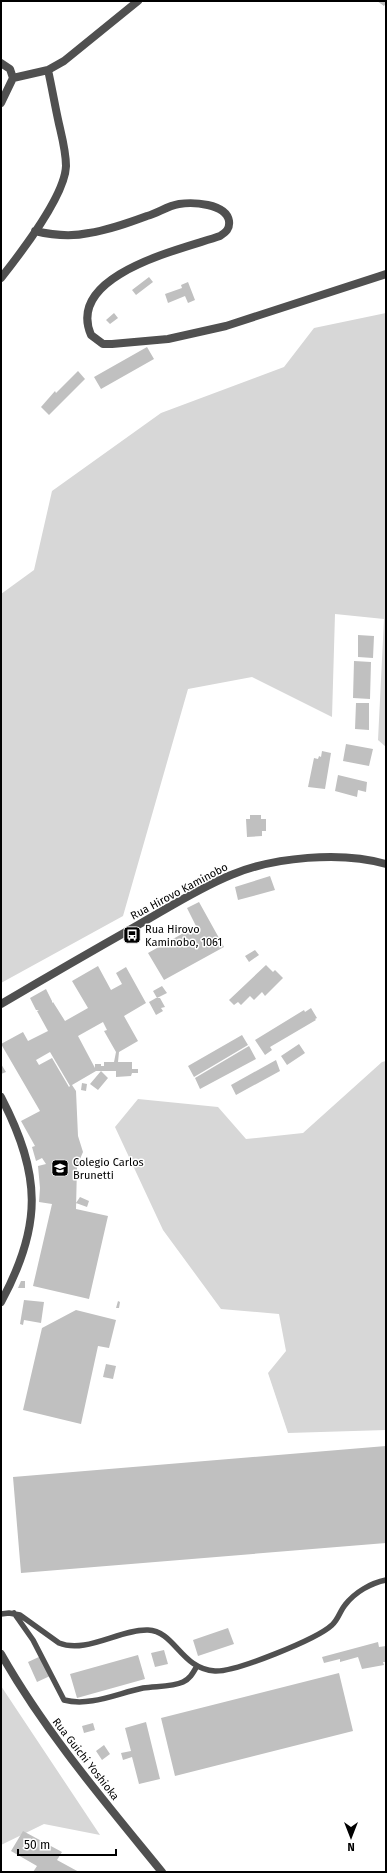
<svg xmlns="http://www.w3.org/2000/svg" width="387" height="1873" font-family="'Fira Sans',sans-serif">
<rect width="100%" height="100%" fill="#fff"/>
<path fill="#d7d7d7" d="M386 313V747L378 740 384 619 335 614 332 717 252 677 188 689 123 916 1 983V594L34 570 52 491 161 413 284 367 314 328Z
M386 1061V1430L288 1433 268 1373 286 1351 279 1314 221 1309 163 1230 115 1127 138 1099 218 1107 246 1139 303 1133 382 1062Z
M1 1686 100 1835 44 1824 1 1845Z"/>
<path fill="#c0c0c0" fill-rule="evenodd" d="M377 1H386V3L384 6Z
M149 277 153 282 136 295 132 290Z
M188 282 195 300 188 303 185 296 168 303 165 294 182 288 181 285Z
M114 313 118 318 110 324 106 320Z
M147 347 154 359 101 389 94 377Z
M78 371 85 379 49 415 41 407 55 391 56 393Z
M358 635 374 636 373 658 358 657Z
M354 661 371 662 370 699 353 698Z
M356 703H369V730L355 729Z
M346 744 373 749 369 766 343 761Z
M322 751 331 753 325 789 308 787 314 758 318 759 319 756 321 757Z
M338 775 367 782 366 792 358 790 357 797 335 791Z
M250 815H261V819H266V831H262V836L247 837 246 819H250Z
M270 876 275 890 238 900 235 887Z
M199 902 224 947 164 980 148 953 196 926 187 908Z
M255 950 259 955 249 962 245 956Z
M266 965 273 972 275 970 283 978 265 996 262 992 254 1000 250 996 241 1005 238 1002 234 1005 229 1000Z
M98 966 111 990 122 984 116 973 126 967 146 1003 124 1016 138 1041 119 1052 118 1062H132V1069H138V1073H132L131 1076 116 1077V1071H96L72 1085 76 1091 78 1136 83 1152 77 1166 76 1209 108 1216 89 1299 33 1286 52 1204 39 1202 40 1188 38 1166 46 1164 42 1158 36 1161 32 1147 35 1146 21 1121 40 1111 1 1044 23 1032 28 1041 48 1031 37 1011 39 1010H36L30 998 46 989 52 1001V1003L53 1002 65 1021 88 1008 72 981ZM103 1022 107 1030 104 1031 116 1052 114 1062H104V1066H101V1064H95V1068L78 1036ZM50 1052 70 1086 69 1087 52 1058 39 1065 36 1060Z
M162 986 167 993 157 998 153 991Z
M156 998H160L165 1007 161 1008 163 1011 156 1015 149 1002Z
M311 1008 317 1018 315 1019 316 1020 270 1047 272 1050 265 1055 255 1040 304 1010 305 1012Z
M242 1035 248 1045 194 1077 188 1066Z
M299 1044 305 1053 287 1065 281 1056Z
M249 1046 256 1059 200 1089 195 1078Z
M276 1060 280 1071 236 1095 231 1085Z
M1 1064 6 1072 1 1074Z
M101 1071 108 1078 98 1090 90 1084Z
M82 1083 87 1084 86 1091 81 1090Z
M80 1197 89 1201 87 1207 76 1203Z
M21 1281H25V1288H18Z
M24 1300 44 1302 41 1323 24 1320 23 1325 20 1324Z
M118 1301 120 1302 119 1308H116Z
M76 1310 116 1320 109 1348 98 1346 81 1424 23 1410 42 1328Z
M106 1364 116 1366 113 1379 103 1377Z
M386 1446V1543L21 1573 13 1477Z
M228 1628 234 1644 198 1656 193 1640Z
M378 1642 379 1647 386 1646V1662H383L384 1665 362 1669 358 1657 340 1662V1659L324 1663 322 1657Z
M164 1650 168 1664 155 1667 151 1653Z
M138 1655 145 1679 77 1698 70 1674Z
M41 1656 50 1676 37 1682 28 1662Z
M339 1673 353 1731 175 1776 161 1718Z
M146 1722 160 1779 139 1784 132 1757 123 1760 121 1753 131 1751 125 1728Z
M93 1723 95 1730 84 1733 82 1726Z
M104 1745 110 1754 102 1760 96 1751Z
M23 1831 62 1852 57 1860 79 1872H33L37 1866 11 1851Z"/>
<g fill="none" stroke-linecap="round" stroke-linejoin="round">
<path stroke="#505050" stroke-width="5.5" d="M14 1613 33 1640 64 1700C90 1707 118 1693 143 1688 155 1686 172 1687 183 1682 190 1679 193 1673 197 1666
M1 1614 9 1613 20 1615 59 1643C86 1654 120 1629 148 1630 175 1631 181 1669 215 1671 236 1672 317 1639 332 1625 338 1620 340 1611 345 1605 355 1592 371 1583 386 1580"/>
<path stroke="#505050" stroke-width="8" d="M1 63 10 69 13 78 1 103
M13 78 48 70 64 61 138 1
M35 231C52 235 71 237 89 233 109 230 128 223 147 216 158 213 167 206 179 204 192 202 226 203 229 221 230 229 226 232 220 236 183 249 65 274 91 335L103 344H112L168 339 226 326 386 274
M1 278C20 254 65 196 66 166 66 152 62 137 59 124 55 106 52 88 48 70
M1 1004C47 977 92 951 138 925 168 908 199 888 231 875 274 857 341 851 386 864
M1 1097C41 1174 43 1225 1 1302
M1 1654C46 1733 105 1802 162 1872"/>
</g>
<defs>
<symbol id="bus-square" viewBox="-11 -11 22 22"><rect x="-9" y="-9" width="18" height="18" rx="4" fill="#000" stroke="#fff"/><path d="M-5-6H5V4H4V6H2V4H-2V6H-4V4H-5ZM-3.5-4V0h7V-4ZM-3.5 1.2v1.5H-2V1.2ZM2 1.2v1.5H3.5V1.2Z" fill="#fff"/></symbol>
<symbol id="school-square" viewBox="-11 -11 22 22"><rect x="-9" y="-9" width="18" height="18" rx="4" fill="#000" stroke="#fff"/><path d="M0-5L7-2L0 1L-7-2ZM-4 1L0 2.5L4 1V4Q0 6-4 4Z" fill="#fff"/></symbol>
</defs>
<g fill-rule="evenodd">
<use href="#bus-square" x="122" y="925" width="20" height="20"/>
<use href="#school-square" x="50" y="1158" width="20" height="20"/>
</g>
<g text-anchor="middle" stroke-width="3" stroke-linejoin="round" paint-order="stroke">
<g font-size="11" fill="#000" stroke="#fff">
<text transform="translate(179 891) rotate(-28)" y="4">Rua Hirovo Kaminobo</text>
<text transform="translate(86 1759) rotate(52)" y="4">Rua Guichi Yoshioka</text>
</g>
<g font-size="11" fill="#000" stroke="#fff" text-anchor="start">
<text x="145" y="933">Rua Hirovo<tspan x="145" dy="13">Kaminobo, 1061</tspan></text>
<text x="73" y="1166">Colegio Carlos<tspan x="73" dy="13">Brunetti</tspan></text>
</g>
</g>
<rect width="387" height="1873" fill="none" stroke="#000000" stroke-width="4"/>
<g transform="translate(351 1837) rotate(180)" stroke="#ffffff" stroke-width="3" paint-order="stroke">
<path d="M0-3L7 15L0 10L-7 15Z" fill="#000000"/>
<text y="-6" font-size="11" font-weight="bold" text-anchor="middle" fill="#000000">N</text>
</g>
<path d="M18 1849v6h98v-6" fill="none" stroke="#000000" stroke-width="2"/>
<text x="24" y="1849" font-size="12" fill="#000000" stroke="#ffffff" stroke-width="3" paint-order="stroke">50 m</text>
</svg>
